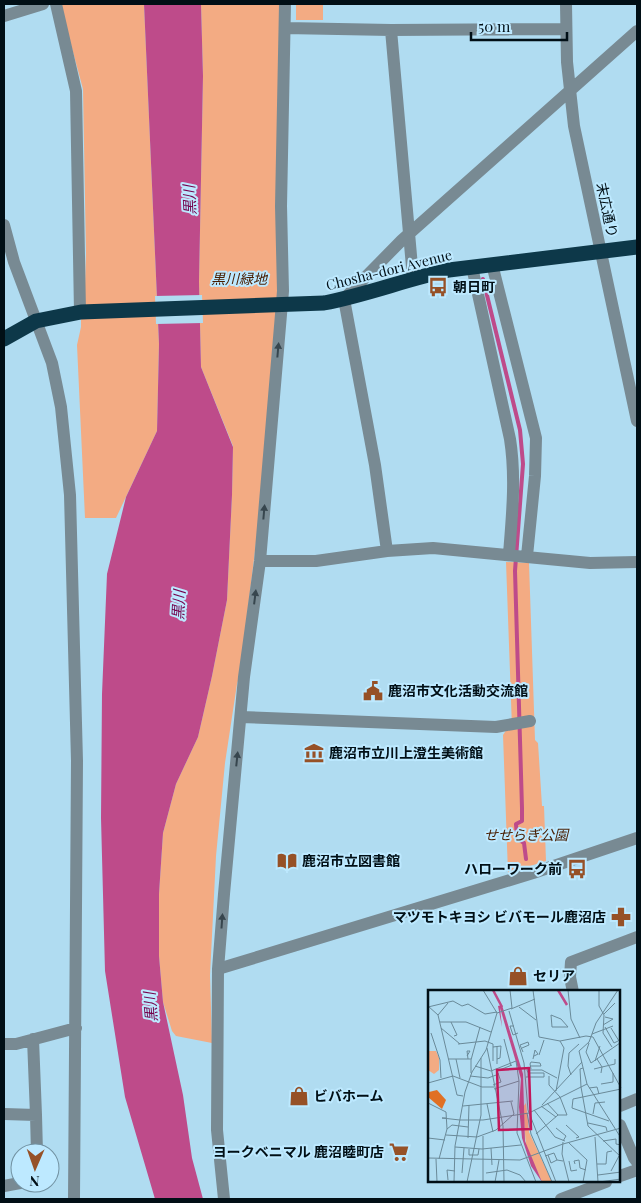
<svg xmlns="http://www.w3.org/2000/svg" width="641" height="1203" font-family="'Playfair Display','Noto Sans JP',serif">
<rect width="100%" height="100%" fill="#b0dcf1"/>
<path fill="#f3ab83" d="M60 4H144L159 344 157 431 116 518H85L77 345 81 327V299L85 285 86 253 83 89Z
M201 4H280L277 320 261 501 240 674 237 684 225 763 216 856 210 975 212 1043 176 1036 172 1031 163 1002 159 956V894L163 833 176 784 198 737 212 676 227 600 232 495 233 446 201 367 199 282 203 76Z
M296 4H323V20H296Z
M506 562 529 563 535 740 538 743 542 806H544L546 861 508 873 503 735 507 729 512 728Z"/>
<path fill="#be4b8a" d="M144 4H201L203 76 199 282 201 367 233 447 232 495 227 600 212 676 198 737 176 784 163 833 159 894V956L163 1002 183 1095 192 1158 203 1199H155L125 1097 105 971 101 818 102 694 107 574 126 497 157 431 159 344Z"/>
<path fill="#b0dcf1" d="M202 295 203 323 156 324 155 296Z"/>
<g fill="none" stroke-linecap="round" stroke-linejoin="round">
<path stroke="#be4b8a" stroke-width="4" d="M483 279 520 430 523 464 515 571 522 808V821L516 824 517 838 524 843 526 859"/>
<path stroke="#788a93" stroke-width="12" d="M56 4 76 91 80 312
M566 4 567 62 574 126 637 421
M4 16 43 4
M285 28 391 30 565 29
M391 30 413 278
M4 225 14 262 52 363 61 407 70 495 77 761 74 1199
M492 264 536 438 535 476 527 556
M472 267 510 439C516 477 512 516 509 554
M387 551 375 465 344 299 402 240 637 31
M260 561H316L387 551 433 548 590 563 637 562
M241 717 496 727 530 721
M218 969 533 873 637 838
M573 992 570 977 571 962 637 937
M4 1044H16L76 1028
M620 1106 637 1099
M4 1114 36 1115 33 1039
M36 1115 37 1153
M620 1125 634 1158 637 1162
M620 1176 637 1170
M4 1186 20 1183
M224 1199 217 1130 218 969 224 894 244 677 260 561 283 291 281 206 285 4
M561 1199 606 1182"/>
<path stroke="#0d3849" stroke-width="15" d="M4 339 36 321 81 312 324 303C366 295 407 279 449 270L637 247"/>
</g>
<defs><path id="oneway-solid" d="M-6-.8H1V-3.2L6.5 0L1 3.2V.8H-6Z" transform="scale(1.25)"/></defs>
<g fill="#37464e">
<use href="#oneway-solid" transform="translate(278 350) rotate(-85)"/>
<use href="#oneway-solid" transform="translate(264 512) rotate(-85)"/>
<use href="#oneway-solid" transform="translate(255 597) rotate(-83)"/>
<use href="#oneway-solid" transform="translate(237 759) rotate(-84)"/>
<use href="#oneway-solid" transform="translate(222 921) rotate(-86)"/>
</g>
<defs>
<symbol id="bus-bare" viewBox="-9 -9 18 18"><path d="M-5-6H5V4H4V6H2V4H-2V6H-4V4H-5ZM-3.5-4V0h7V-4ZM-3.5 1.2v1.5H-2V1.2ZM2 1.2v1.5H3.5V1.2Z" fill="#965127" stroke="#bde9ff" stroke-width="2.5" paint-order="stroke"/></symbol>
<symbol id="civic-bare" viewBox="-9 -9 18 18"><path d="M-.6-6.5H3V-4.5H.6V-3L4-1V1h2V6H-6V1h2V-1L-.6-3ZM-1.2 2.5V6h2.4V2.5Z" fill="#965127" stroke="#bde9ff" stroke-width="2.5" paint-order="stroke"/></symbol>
<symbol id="museum-bare" viewBox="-9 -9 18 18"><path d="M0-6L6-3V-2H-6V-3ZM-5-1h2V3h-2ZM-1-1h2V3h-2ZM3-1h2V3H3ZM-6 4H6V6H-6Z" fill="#965127" stroke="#bde9ff" stroke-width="2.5" paint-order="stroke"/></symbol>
<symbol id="library-bare" viewBox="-9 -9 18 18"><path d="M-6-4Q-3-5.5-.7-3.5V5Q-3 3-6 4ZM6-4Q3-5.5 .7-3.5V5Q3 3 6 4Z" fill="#965127" stroke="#bde9ff" stroke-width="2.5" paint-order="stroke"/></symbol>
<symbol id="pharmacy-bare" viewBox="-9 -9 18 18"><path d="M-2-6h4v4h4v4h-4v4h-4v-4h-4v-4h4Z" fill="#965127" stroke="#bde9ff" stroke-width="2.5" paint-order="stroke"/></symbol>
<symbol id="shop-bare" viewBox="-9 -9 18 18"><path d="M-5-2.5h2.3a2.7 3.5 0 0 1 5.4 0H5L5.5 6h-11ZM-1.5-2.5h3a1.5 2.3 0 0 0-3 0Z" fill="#965127" stroke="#bde9ff" stroke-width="2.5" paint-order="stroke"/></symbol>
<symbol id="supermarket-bare" viewBox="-9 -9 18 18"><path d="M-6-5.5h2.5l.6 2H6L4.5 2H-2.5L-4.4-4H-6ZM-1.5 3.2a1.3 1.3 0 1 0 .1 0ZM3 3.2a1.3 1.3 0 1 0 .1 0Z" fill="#965127" stroke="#bde9ff" stroke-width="2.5" paint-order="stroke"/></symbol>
</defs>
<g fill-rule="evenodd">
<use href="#bus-bare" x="424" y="273" width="28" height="28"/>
<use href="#civic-bare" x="359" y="677" width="28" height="28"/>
<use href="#museum-bare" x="300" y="739" width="28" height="28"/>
<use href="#library-bare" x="273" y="847" width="28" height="28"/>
<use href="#bus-bare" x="563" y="855" width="28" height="28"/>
<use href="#pharmacy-bare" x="607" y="903" width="28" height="28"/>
<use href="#shop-bare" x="504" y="962" width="28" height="28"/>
<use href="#shop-bare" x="285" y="1082" width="28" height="28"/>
<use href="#supermarket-bare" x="385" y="1138" width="28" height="28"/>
</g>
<g text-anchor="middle" stroke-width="4" stroke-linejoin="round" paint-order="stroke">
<g font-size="14" fill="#010f16" stroke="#bde9ff">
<text transform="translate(607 210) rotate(78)" y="5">末広通り</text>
<text transform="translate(389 270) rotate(-14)" y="5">Chosha-dori Avenue</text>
</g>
<g font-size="14" font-style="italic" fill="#481d00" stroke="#bde9ff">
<text x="239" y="284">黒川緑地</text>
<text x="526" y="840">せせらぎ公園</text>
</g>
<g font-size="14" font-weight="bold" fill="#010f16" stroke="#bde9ff" text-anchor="start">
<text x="453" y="292">朝日町</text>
<text x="388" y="696">鹿沼市文化活動交流館</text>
<text x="329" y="758">鹿沼市立川上澄生美術館</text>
<text x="302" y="866">鹿沼市立図書館</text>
<text x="562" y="874" text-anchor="end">ハローワーク前</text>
<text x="606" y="922" text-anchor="end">マツモトキヨシ ビバモール鹿沼店</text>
<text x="533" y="981">セリア</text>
<text x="314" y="1101">ビバホーム</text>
<text x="384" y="1157" text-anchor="end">ヨークベニマル 鹿沼睦町店</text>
</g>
<g font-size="15" font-style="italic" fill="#73004b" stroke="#bde9ff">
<text transform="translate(190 200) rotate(-93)" y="5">黒川</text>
<text transform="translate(179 605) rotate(-87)" y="5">黒川</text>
<text transform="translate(151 1007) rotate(-95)" y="5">黒川</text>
</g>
</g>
<g transform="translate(428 990)">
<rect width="192" height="192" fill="#b0dcf1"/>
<path d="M0 61H8L11 68V80L6 84 0 80ZM98 113 101 142 124 192H114L98 156 95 117Z" fill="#f3ab83"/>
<path d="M9 100 18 110 14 119 0 107 1 102Z" fill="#e07024"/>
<path d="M74 15 95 84 97 151 114 192 103 176 94 148 91 117 93 89 72 18 74 37 70 16Z" fill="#be4b8a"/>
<path fill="none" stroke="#be4b8a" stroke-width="2.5" d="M65 0 74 17M130 0 139 15"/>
<path fill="none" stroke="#6a8a99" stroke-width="1" d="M55 0 69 23M105 0 111 47 132 51 158 46 165 47 193 98M140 0 143 29 152 48M171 0V16L176 25 175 43 184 57M0 16 10 25 29 105 35 106M0 17 25 11 34 16 40 14 57 24 69 22M91 17 108 30M83 19 107 9M81 21 96 73 100 120 128 192M176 24 187 13M10 25 20 13M123 25 133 29 140 37H124ZM12 32H38L63 42M23 32 29 45 26 46M175 35 185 29 177 27M86 36H82L85 45 90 43M177 37 186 53 190 51M13 38 32 54M183 38 191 51M3 43 12 70 13 88M164 44 185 36M76 49 83 76M161 53 158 62 163 73 192 53M30 54 57 51 65 54V71M65 57 73 56 72 68 69 69M59 58 75 136 76 192M94 58 101 55 100 52 92 55 95 62M111 65 116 50M39 66 42 61H39L40 69M20 69H43M28 69 32 88M105 69 107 60 110 64 106 66M167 71 172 56M69 74V56M47 76 63 81 88 71 91 91 89 143 108 192M102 76H113L112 73 103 72 102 74 103 79M166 79 174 77 169 69M69 81 84 75M43 83V70L52 37M100 83 99 80H114L129 88M173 83 174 77 187 74V69M143 85 140 76 141 63 151 54M42 86 60 88 71 84M98 87H116V83H100V87M0 93 25 86 54 97H66M159 94 193 148M173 94 185 92V83M65 95 73 92 70 83M153 97 160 136 193 167M153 97 152 79 155 78M161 98 169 97 171 104M66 99 91 91M128 101 136 58 132 51M0 113 18 122 19 139 11 169M119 113 130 125H139L132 107 121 95V86M59 114 65 142M114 115 154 72M35 116 85 111M113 116 128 127M144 118 145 109 193 99M144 118 181 131M106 120 127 147 137 151M99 123 103 144 124 192M165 124 167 113 177 112M18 128H14L32 130M32 130H55L101 123 159 94 151 61 161 52 168 33 190 0M160 133 178 137 179 141M138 135 151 147 148 148M128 138 138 146 135 151M19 139 24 135 40 137M108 144 130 125M18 145 49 147 68 140 86 124 83 112M55 146V192M167 147 170 192M0 148 17 150M40 148 41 115M175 151 188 149V154L193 155M135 152 134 164 141 192M141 153 159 170 155 192M27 157 54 159 93 155M63 158 64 175M41 159V165H50L51 159M120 165 123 173 129 170M117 166 126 163 129 170 135 171M0 168 92 170 135 154 193 138M8 169 9 192M141 171 143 181 149 180M147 174 146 171 151 170 152 178 158 180M169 174H178L179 162 184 161M183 181 191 166M34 183 36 158M58 183 79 180 92 185 98 192M170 185 193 182M20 190 19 180 27 181M26 192 27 156 37 102 44 82 58 60 69 23 84 18 82 0M39 192 53 125V68M67 192 71 170M171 192 193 189"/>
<path fill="#c2185b" fill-opacity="0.15" stroke="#c2185b" stroke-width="2.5" d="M101 78 103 139 71 140 69 80Z"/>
<rect width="192" height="192" fill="none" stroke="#010f16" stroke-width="2.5"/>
</g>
<rect width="641" height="1203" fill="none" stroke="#010f16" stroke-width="10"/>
<g transform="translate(35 1168) rotate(182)"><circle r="24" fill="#bde9ff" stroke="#7292a2"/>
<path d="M0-4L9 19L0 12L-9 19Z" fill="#965127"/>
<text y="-8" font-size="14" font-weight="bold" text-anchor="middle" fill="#010f16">N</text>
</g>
<path d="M471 32v8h96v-8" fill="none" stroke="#010f16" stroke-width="2.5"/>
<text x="478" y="32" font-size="15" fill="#010f16" stroke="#bde9ff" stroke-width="4" paint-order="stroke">50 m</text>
</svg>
